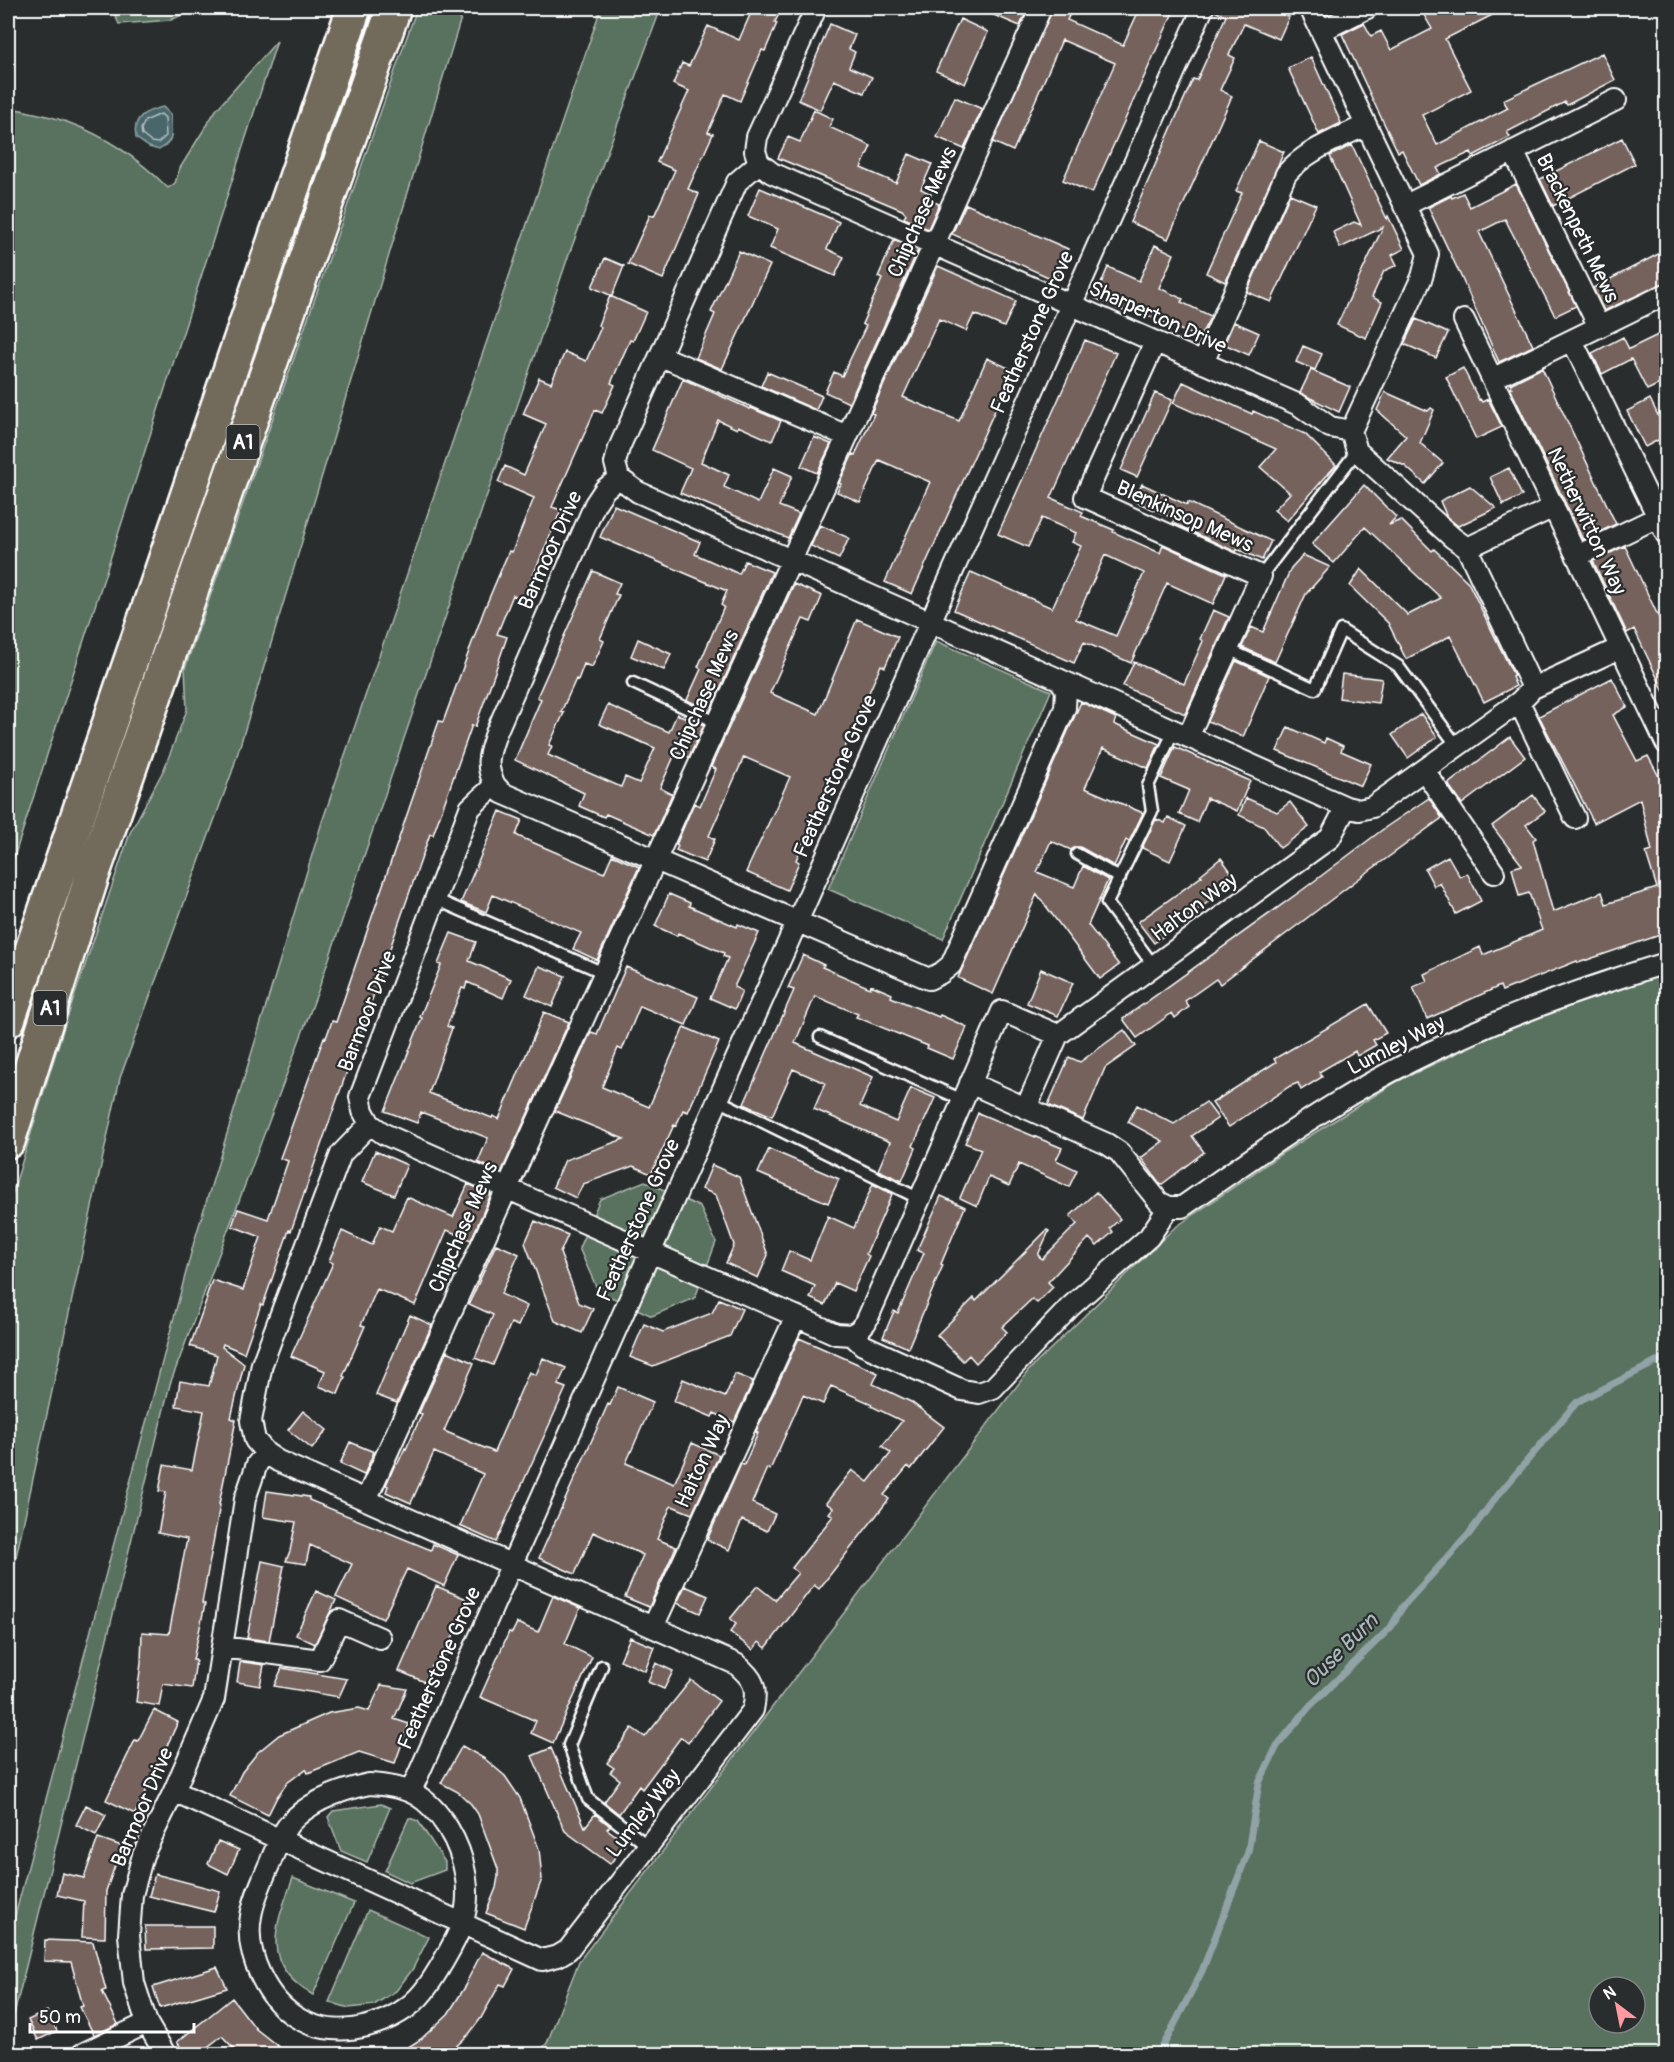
<svg xmlns="http://www.w3.org/2000/svg" width="1674" height="2062" font-family="Pangolin,sans-serif">
<rect width="100%" height="100%" fill="#2a2d2e"/>
<filter id="ink" filterUnits="userSpaceOnUse"><feTurbulence type="fractalNoise" baseFrequency=".0167" numOctaves="2"/><feDisplacementMap in="SourceGraphic" scale="12" xChannelSelector="R" yChannelSelector="G"/><feConvolveMatrix kernelMatrix="1 2 1 2 8 2 1 2 1" color-interpolation-filters="sRGB"/></filter>
<g filter="url(#ink)">
<path fill="#59725f" stroke="#acb8af" stroke-width="1.5" fill-rule="evenodd" d="M112 8H197L171 20 119 24Z
M417 8H464L232 772 120 1078 8 1594V1207L64 1027 130 833 164 769 187 710 185 668Z
M601 8H661L568 257 318 991 170 1384 8 2039V1942L194 1242 322 822Z
M277 41 8 876V107C27 112 48 115 67 122 106 136 139 159 168 188L175 183 180 168 216 110Z
M936 641 1051 691 943 939 828 889Z
M1666 974V2054H537L547 2043 579 1961 1029 1370 1173 1229 1284 1152 1396 1082 1497 1034 1571 1006ZM1599 1987H1635V2023H1599Z
M645 1181 700 1207 716 1242 695 1298 652 1316 598 1291 579 1248 600 1199Z
M381 1804 390 1808 367 1862 341 1851 328 1817 333 1811Z
M409 1818 418 1821 445 1862V1870L410 1883 385 1871Z
M293 1878 354 1903 313 1995C259 1964 275 1926 293 1878Z
M368 1910 429 1937 412 1970 396 1991 374 2005 349 2008 329 2002Z"/>
<path fill="#48666b" stroke="#91a3a6" stroke-width="1.5" d="M163 107 171 115C170 134 177 138 159 150L149 147 136 138C132 117 145 111 163 107Z"/>
<g fill="none" stroke-linecap="round" stroke-linejoin="round">
<path stroke="#b6c2c4" stroke-width="1.5" d="M161 114 165 118 166 136 158 143 151 142 142 135 141 129 145 121Z"/>
<path stroke="#91a3a6" stroke-width="7" d="M1159 2054 1202 1971 1248 1852 1259 1783 1277 1746 1309 1707 1391 1627 1403 1606 1469 1534 1493 1501 1577 1402 1666 1357"/>
</g>
<path fill="#74625c" stroke="#fff" stroke-width="1.5" fill-rule="evenodd" d="M753 8H782L775 22 777 23 765 51 762 50 740 101 725 94 708 132 713 134 688 189 699 194 663 279 628 264 650 215 654 216 675 170 657 162 689 91 673 84 682 63 689 66 708 26 739 40Z
M977 8H1028L1020 26Z
M1053 8H1073L1067 20 1123 45 1140 8H1175L1092 193 1063 180 1115 63 1062 40 1013 151 993 142Z
M1215 8H1267L1289 17 1279 39 1244 24 1229 55 1235 58 1220 90 1232 96 1168 239 1130 222 1193 79 1197 80 1226 16 1214 11Z
M1420 8H1506L1445 39 1471 90 1422 115 1437 145 1508 108 1503 100 1602 53 1615 80 1567 105 1565 102 1507 132 1510 137 1473 156 1471 152 1437 168 1441 174 1419 185 1402 150 1398 152 1377 109 1342 34 1364 23 1371 36 1381 31 1391 50 1432 29Z
M960 19 988 32 965 84 936 71Z
M830 24 855 35 849 49 855 52 849 67 872 77 864 93 834 80 820 110 798 100Z
M1311 57 1341 123 1319 134 1288 68Z
M955 97 982 109 964 149 937 137Z
M814 110 833 119 829 127 871 146 861 168 896 183 909 154 932 164 921 189 931 194 929 200 939 204 928 229 904 218 906 214 902 210 778 158 788 137 800 142Z
M1622 138 1635 164 1553 206 1540 179Z
M1259 141 1284 152 1225 282 1206 273 1242 193 1236 191Z
M1352 145 1387 219 1388 216 1404 249 1392 255 1397 265 1384 271 1372 297 1382 302 1366 338 1337 325 1383 227 1340 248 1333 232 1354 222 1361 225 1330 156Z
M1516 184 1576 306 1555 316 1505 219 1479 232 1533 346 1499 362 1459 272 1429 209V207L1451 196 1452 198 1463 193 1470 207Z
M760 188 839 222 827 249 844 257 835 276 770 248 778 229 748 216Z
M1290 194 1316 205 1271 302 1247 292Z
M966 204 1068 249 1055 280 952 234Z
M894 240 918 250 849 403 825 392 834 372 842 376 866 326 862 324 882 279 878 277Z
M1155 245 1174 254 1159 288 1183 299 1181 302 1211 316 1199 338 1130 308 1128 313 1095 298 1108 267 1139 281Z
M1666 250V282L1604 311 1593 288Z
M739 251 770 265 722 369 696 358 715 314 711 312Z
M605 258 624 266 612 296 592 287Z
M938 266 1016 301 1004 327 974 314 966 331 939 319 903 397 959 421 987 358 1013 370 912 594 885 582 930 482 879 460 860 502 837 492 841 484 839 483 853 454 855 455 874 414 871 413Z
M610 296 646 312 633 341 630 340 611 383 615 385 602 413 595 410 552 507 561 510 523 599 513 595 497 634 507 637 495 672 475 727 472 725 433 835 430 834 291 1231 289 1230 263 1305 261 1304 244 1353 223 1344 222 1347 244 1364 231 1418 236 1420 219 1504 220 1505 202 1603 205 1604 193 1660H196L192 1688 163 1684 159 1706 136 1702 141 1663 142 1632 169 1634 187 1539 158 1533 166 1492 159 1491 164 1465 192 1470 204 1411 176 1406 180 1381 209 1386 217 1355 190 1346 207 1298 206 1297 212 1280 243 1290 261 1237 232 1226 238 1209 268 1219 288 1161 280 1158 324 1037 326 1038 332 1021 336 1022 439 721 443 722 484 610 509 551 512 552 534 498 498 482 505 466 524 475 546 424 523 414 539 378 551 383 565 352 586 361 601 327 598 325Z
M1416 319 1448 333 1436 358 1404 344Z
M1234 322 1259 333 1249 355 1224 344Z
M1666 331V355L1658 359 1666 375V381L1647 390 1631 359 1602 374 1592 353 1623 337 1629 349Z
M1085 340 1116 353 1051 498 1083 512 1081 516 1114 530 1113 532 1160 553 1163 545 1226 574 1213 604 1167 583 1131 663 1084 642 1074 663 954 610 971 572 1052 608 1081 546 1072 542 1076 533 1042 518 1028 547 998 534ZM1105 555 1144 573 1116 636 1076 619Z
M1303 346 1322 354 1315 370 1296 362Z
M1463 368 1479 400 1480 399 1482 402 1488 399 1502 427 1476 439 1446 377Z
M1542 368 1616 524 1583 540 1510 388H1512L1510 384Z
M1311 370 1350 387 1339 412 1300 393Z
M767 372 822 396 816 410 761 386Z
M683 379 750 409 751 408 781 421 772 441 738 426 737 429 718 420 701 462 729 475 724 487 758 503 774 468 792 476 779 506 799 514 788 538 680 493 691 468 652 450Z
M1183 382 1252 414 1253 411 1305 434 1336 465 1287 521 1274 510 1290 493 1260 467 1276 449 1173 403Z
M1385 392 1428 411 1431 408 1434 410 1420 443 1443 463 1425 484 1405 466 1387 458 1406 436 1377 410Z
M1155 393 1172 400 1137 477 1121 470Z
M1650 399 1666 432V436L1645 447 1627 411Z
M814 437 831 444 817 473 801 466Z
M1509 468 1522 496 1503 505 1490 477Z
M1142 484 1187 505 1188 502 1271 541 1262 560 1237 549 1236 552 1173 523 1175 519 1134 501Z
M1364 485 1396 517 1389 525 1401 520 1432 551 1434 549 1468 582 1514 676 1512 677 1516 686 1484 702 1450 636 1406 659 1388 623 1350 586 1361 569 1408 615 1441 598 1365 527 1334 563 1312 544Z
M1470 486 1496 508 1458 526 1447 517 1440 501Z
M614 505 700 542 695 554 739 574 745 561 772 572 710 711 687 700 701 669 698 667 724 607 721 605 727 591 600 537Z
M820 525 849 538 839 559 811 546Z
M1625 546 1660 620 1666 616V696L1634 629 1627 633 1593 561Z
M1303 555 1330 567 1306 594 1275 662 1242 647 1251 627 1263 632 1291 568Z
M593 571 620 583 615 594 619 595 600 639 604 641 592 667 584 664 578 680 576 679 561 712 564 713 549 745 552 746 548 755 621 787 625 777 639 783 655 748 599 724 608 705 669 732 677 714 704 725 689 757 676 752 660 788 672 794 654 835 606 814 604 817 579 806 584 793 515 760 541 699 537 697Z
M794 584 822 596 811 622 803 619 770 693 818 714 857 619 898 637 885 667 881 665 796 860 799 862 787 890 746 872 790 777 744 757 709 836 715 839 705 862 676 850 678 846 676 845 694 803 700 806 716 769 711 767Z
M1213 610 1229 617 1185 714 1123 686 1134 662 1184 684 1203 641 1200 639Z
M638 639 671 654 664 670 631 656Z
M1236 661 1269 676 1243 737 1208 721Z
M1342 674 1382 679 1378 703 1339 698Z
M1612 678 1627 707 1613 715 1637 761 1648 756 1666 790V933L1578 963 1577 961 1502 991 1500 986 1427 1019 1413 987 1427 981 1424 974 1480 947 1483 955 1542 930 1529 893 1519 896 1512 868 1522 865 1492 826 1533 795 1545 811 1526 825 1536 838 1533 840 1553 912 1602 892 1606 904 1657 888 1646 853 1652 851 1640 799 1594 823 1539 716Z
M1081 702 1116 718 1114 724 1159 744 1148 768 1103 748 1085 788 1143 813 1129 842 1126 840 1114 866 1080 847H1076L1071 850 1051 841 1037 872 1074 887 1083 866 1108 880 1088 925 1119 965 1100 979 1037 894 993 994 958 978Z
M1421 714 1437 737 1408 758 1392 735Z
M1288 727 1324 743 1326 738 1343 746 1341 751 1371 764 1361 786 1277 751Z
M1510 737 1525 757 1462 804 1448 784Z
M1175 747 1250 781 1237 811 1207 798 1197 822 1179 814 1189 790 1161 778Z
M1246 798 1277 812 1290 802 1309 827 1280 848 1264 827 1239 815Z
M1429 798 1442 818 1365 874 1220 984 1216 979 1185 1001 1189 1007 1175 1018 1172 1013 1137 1038 1123 1019 1305 888 1386 827Z
M500 811 522 820 516 835 520 837 604 873 612 855 639 867 597 960 573 949 581 933 493 895 486 912 461 902Z
M1168 817 1186 826 1170 861 1142 848 1156 819 1165 823Z
M1448 856 1460 877 1467 873 1481 901 1456 914 1440 883 1434 886 1425 869Z
M1221 858 1237 880 1154 943 1138 922 1202 876 1200 875Z
M669 894 690 903 689 906 737 927 738 924 759 933 734 987 742 991 735 1009 710 998 728 958 723 956 724 953 678 933 677 936 655 926Z
M451 933 476 942 469 961 511 979 503 998 467 982 465 989 462 988 447 1026 452 1028 429 1093 492 1118 493 1116 499 1119 544 1012 569 1022 501 1173 478 1162 488 1138 421 1112 417 1123 385 1111 422 1018 420 1017 441 965 438 964Z
M803 955 824 965 822 967 870 988 871 985 892 994 891 997 939 1017 940 1015 967 1027 953 1059 927 1048 928 1046 856 1017 858 1014 815 996 795 1043 873 1077 860 1106 896 1122 911 1088 935 1098 913 1146 916 1148 902 1181 878 1170 890 1142 814 1109 825 1083 793 1069 772 1116 744 1104 794 990 788 988Z
M539 966 565 976 552 1007 526 995Z
M626 967 698 997 686 1025 640 1006 622 1050 618 1048 602 1087 649 1107 684 1027 719 1042 688 1112 683 1110 676 1126 674 1125 651 1174 633 1166 583 1184 576 1198 553 1187 565 1160 624 1139 555 1111 591 1032 597 1034Z
M1041 969 1073 983 1058 1016 1027 1003Z
M1368 1004 1386 1033 1373 1040 1376 1045 1357 1056 1355 1051 1319 1072 1322 1077 1301 1090 1298 1083 1290 1086 1229 1127 1212 1103 1276 1062 1274 1059Z
M1124 1030 1136 1046 1105 1068 1083 1120 1048 1105 1069 1057 1080 1062Z
M1206 1102 1218 1118 1192 1136 1204 1152 1161 1185 1141 1158 1163 1141 1128 1122 1137 1105 1174 1124Z
M978 1113 1062 1148 1056 1160 1077 1170 1069 1187 1019 1164 1009 1186 989 1177 977 1206 960 1198 981 1149 965 1143Z
M769 1149 839 1179 828 1203 758 1173Z
M375 1151 407 1165 394 1195 362 1182Z
M712 1165 739 1177 768 1255 758 1278 726 1263 734 1245 716 1195 702 1189Z
M468 1184 491 1194 471 1240 447 1230 415 1305 377 1289 361 1325 365 1326 343 1376 345 1377 338 1394 319 1386 325 1371 291 1356 333 1263 329 1261 342 1231 372 1245 380 1226 392 1231 407 1197 453 1217Z
M873 1184 892 1194 866 1254 869 1256 853 1291 835 1283 825 1305 810 1298 815 1286 781 1271 789 1251 810 1260 828 1216 854 1228Z
M1096 1192 1120 1219 1110 1228 1113 1232 1097 1246 1089 1238 1048 1282 1053 1287 1037 1303 1032 1299 1002 1327 1007 1332 976 1363 969 1355 963 1361 937 1335 974 1298 976 1301 1047 1230 1049 1231 1038 1255 1042 1259 1077 1224 1070 1216Z
M941 1196 965 1207 941 1264 943 1265 908 1348 883 1337 894 1311 898 1313 924 1253 917 1250Z
M535 1221 568 1235 560 1253 579 1303 593 1309 582 1333 555 1321 525 1243Z
M496 1244 519 1254 501 1294 527 1306 518 1326 511 1323 493 1365 475 1358 493 1315 469 1304Z
M719 1299 742 1309 730 1336 653 1366 630 1357 644 1324 663 1332 712 1313Z
M410 1315 432 1325 397 1403 376 1395Z
M799 1338 878 1373 873 1384 911 1402 944 1427 911 1469 908 1466 884 1495 889 1499 819 1589 814 1585 766 1648 759 1642 753 1650 730 1632 736 1624 730 1619 757 1586 775 1600 798 1573 792 1568 833 1516 829 1513 833 1508 826 1503 852 1470 868 1482 891 1453 882 1446 902 1421 871 1406 872 1404 831 1386 823 1404 803 1395 770 1470 767 1468 752 1503 775 1514 767 1531 742 1520 729 1550 707 1540 741 1464 744 1465 758 1433 756 1432Z
M447 1351 474 1363 444 1431 494 1452 529 1372 536 1375 543 1358 566 1368 558 1385 566 1388 496 1542 460 1526 483 1474 434 1452 411 1503 386 1492 388 1486 386 1485 396 1462 398 1463 405 1448 406 1449 422 1414 419 1413Z
M735 1374 753 1381 734 1422 714 1413 712 1417 674 1401 683 1379 725 1397Z
M618 1387 653 1402 626 1463 674 1484 692 1443 719 1455 692 1514 672 1506 670 1508 657 1539 676 1547 649 1607 625 1597 643 1555 593 1532 575 1574 539 1558 608 1404 610 1405Z
M303 1411 327 1430 312 1449 288 1430Z
M350 1442 374 1452 364 1475 340 1464Z
M267 1491 309 1497V1500L431 1550 433 1544 458 1555 444 1586 407 1569 383 1619 336 1597 352 1564 310 1545 306 1564 286 1561 290 1551 296 1522 263 1517Z
M262 1561 284 1566 269 1641 247 1638Z
M436 1586 469 1600 439 1668 432 1666 425 1682 399 1671Z
M685 1586 708 1596 700 1613 677 1603Z
M316 1591 336 1600 315 1644 296 1635Z
M553 1596 580 1608 565 1644 592 1657 553 1743 531 1733 536 1721 480 1697 509 1632 512 1633 517 1623 538 1632Z
M630 1637 654 1647 645 1671 620 1660Z
M243 1662 264 1665 260 1686 237 1682 240 1663Z
M656 1663 673 1671 664 1689 648 1682Z
M282 1668 347 1679 339 1697 274 1686Z
M691 1680 719 1701 688 1743 681 1737 642 1789 639 1786 619 1814 604 1802 620 1780 610 1772 614 1768 607 1763 632 1728 645 1737Z
M381 1685 407 1689 394 1719 409 1724 395 1763 359 1752 308 1773 306 1769 287 1783 277 1797 268 1815 230 1796 242 1772 258 1752 279 1735 329 1713 359 1708 369 1711Z
M154 1710 178 1722 135 1814 106 1800 135 1740 138 1741Z
M462 1746 485 1759 505 1776 520 1798 539 1849 542 1879 524 1928 486 1913 496 1888 498 1877V1869L478 1814 471 1804 458 1792 441 1783Z
M551 1748 585 1827 595 1814 610 1826 607 1829 626 1843 610 1864 565 1831 532 1756Z
M86 1805 106 1815 96 1835 76 1825Z
M98 1838 122 1846 106 1891 105 1938 82 1937 84 1901 57 1895 62 1873 84 1878Z
M218 1841 239 1850 228 1874 208 1864Z
M155 1874 220 1891 214 1912 149 1896Z
M145 1926H213V1948L146 1949Z
M45 1940 93 1942 106 1990 102 1991 118 2024 94 2035 80 2007 83 2006 71 1962 44 1961Z
M482 1952 514 1969 505 1986 500 1984 481 2018 469 2034 447 2055H396L421 2039 448 2014 467 1984 466 1983Z
M217 1967 227 1988 160 2008 153 1987Z
M232 1998 256 2029 289 2055H240L222 2036 197 2055H186L177 2042Z
M47 2011 57 2031 38 2040 28 2020Z"/>
<g fill="none" stroke-linecap="round" stroke-linejoin="round">
<defs>
<path id="lane" d="M1261 576 1357 451
M1228 649 1315 689 1341 630 1398 666 1457 746
M633 683 718 723
M1077 854 1120 878
M435 899 604 973
M1154 966 1107 903 1152 811 1148 786 1174 730
M820 1037 963 1100
M718 1100 920 1199
M602 1666 569 1745 588 1799 648 1846"/>
<path id="street" d="M1310 8 1428 254 1422 277 1351 431
M1321 31 1367 8
M1513 151 1599 327
M759 163 772 173 1299 405 1330 427 1351 431
M759 163 755 151 757 137 816 8
M1404 206 1616 100
M1464 320 1666 743
M1572 340 1666 534
M1155 342 1085 497 1261 576 1188 737
M661 356 847 436
M1203 363 1286 174C1306 150 1338 139 1366 125
M1492 379 1666 294
M1351 431 1357 451 1453 538 1467 548
M619 478 638 492 1346 807 1359 810 1372 807 1519 702 1533 688
M619 478 615 463 619 448 737 182 759 163
M1554 507 1467 548 1533 688 1620 648
M1577 556 1666 513
M1519 702 1575 818
M1424 770 1494 873
M495 785 502 793 516 799 929 979 941 973 951 965 1065 708 1066 689 1059 679
M970 1083 1026 1108 1058 1035 1330 838 1346 807
M1026 1108 1107 1144 1119 1152 1159 1202 1169 1207H1182C1232 1172 1281 1137 1333 1105 1436 1041 1551 998 1666 963
M370 1124 384 1134 836 1334 852 1335 863 1345 962 1390 979 1393 993 1388 1070 1307 1149 1237 1169 1207
M852 1335 859 1330 866 1322 1002 1011 1058 1035
M366 1500 1041 8
M653 1627 796 1316
M222 1647 320 1660 339 1620 380 1638
M369 1784C408 1786 427 1795 448 1828 465 1856 473 1893 462 1924 456 1941 435 1977 424 1991 398 2025 339 2041 301 2020 267 2002 244 1954 251 1916 254 1898 262 1881 269 1865 275 1851 280 1836 289 1824 309 1801 341 1790 369 1784Z
M174 1791 542 1960 558 1956 568 1950 753 1710C758 1687 754 1679 736 1664L278 1461 266 1453
M411 1791 1203 8
M82 2054 147 2023
M165 2054 147 2023 134 1983 129 1935 132 1895 143 1855 174 1791 214 1699 245 1499 257 1464 266 1453 255 1440 251 1421 262 1364 341 1154 370 1124 363 1111 360 1097 470 808 495 785C484 764 489 754 496 733L595 504 605 489 619 478"/>
<path id="highway" d="M8 1020 354 8
M8 1141 92 876 394 8"/>
</defs>
<use href="#lane" stroke="#fff" stroke-width="15"/>
<use href="#street" stroke="#fff" stroke-width="24"/>
<use href="#highway" stroke="#fff" stroke-width="38"/>
<use href="#lane" stroke="#2a2d2e" stroke-width="10"/>
<use href="#street" stroke="#2a2d2e" stroke-width="20"/>
<use href="#highway" stroke="#726b5a" stroke-width="33"/>
</g>
</g>
<g text-anchor="middle" stroke-width="4.5" stroke-linejoin="round" paint-order="stroke">
<g fill="#2a2d2e" stroke="#bfc0c0" stroke-width="1.5">
<rect x="226.5" y="425" width="33" height="34" rx="4.5"/>
<rect x="33.5" y="991" width="33" height="34" rx="4.5"/>
</g>
<g font-size="20" font-weight="bold" fill="#fff">
<text x="243" y="449">A1</text>
<text x="50" y="1015">A1</text>
</g>
<g font-size="21" fill="#fff" stroke="#2a2d2e">
<text transform="translate(922 212) rotate(-66)" y="7">Chipchase Mews</text>
<text transform="translate(1578 228) rotate(64)" y="7">Brackenpeth Mews</text>
<text transform="translate(1158 317) rotate(24)" y="7">Sharperton Drive</text>
<text transform="translate(1032 332) rotate(-66)" y="7">Featherstone Grove</text>
<text transform="translate(1185 516) rotate(24)" y="7">Blenkinsop Mews</text>
<text transform="translate(1587 521) rotate(65)" y="7">Netherwitton Way</text>
<text transform="translate(550 550) rotate(-66)" y="7">Barmoor Drive</text>
<text transform="translate(704 695) rotate(-66)" y="7">Chipchase Mews</text>
<text transform="translate(835 776) rotate(-66)" y="7">Featherstone Grove</text>
<text transform="translate(1194 907) rotate(-36)" y="7">Halton Way</text>
<text transform="translate(367 1011) rotate(-69)" y="7">Barmoor Drive</text>
<text transform="translate(1396 1045) rotate(-27)" y="7">Lumley Way</text>
<text transform="translate(638 1220) rotate(-66)" y="7">Featherstone Grove</text>
<text transform="translate(463 1227) rotate(-66)" y="7">Chipchase Mews</text>
<text transform="translate(702 1461) rotate(-65)" y="7">Halton Way</text>
<text transform="translate(439 1668) rotate(-66)" y="7">Featherstone Grove</text>
<text transform="translate(142 1807) rotate(-67)" y="7">Barmoor Drive</text>
<text transform="translate(643 1813) rotate(-52)" y="7">Lumley Way</text>
</g>
<g font-size="22" font-style="italic" fill="#adbabc" stroke="#2a2d2e">
<text transform="translate(1340 1650) rotate(-45)" y="8">Ouse Burn</text>
</g>
</g>
<rect width="1674" height="2062" fill="none" stroke="#2a2d2e" stroke-width="30"/>
<rect x="15" y="15" width="1644" height="2032" fill="none" stroke="#fff" stroke-width="2" filter="url(#ink)"/>
<g transform="translate(1617 2005) rotate(328)"><circle r="28" fill="#2a2d2e" stroke="#7f8182" stroke-width="1.5"/>
<path d="M0-4.5L10 22L0 15L-10 22Z" fill="#ff9aa2"/>
<text y="-9" font-size="16" font-weight="bold" text-anchor="middle" fill="#ffffff">N</text>
</g>
<path d="M30 2023v9h164v-9" fill="none" stroke="#ffffff" stroke-width="3"/>
<text x="39" y="2023" font-size="18" fill="#ffffff" stroke="#2a2d2e" stroke-width="4.5" paint-order="stroke">50 m</text>
</svg>
